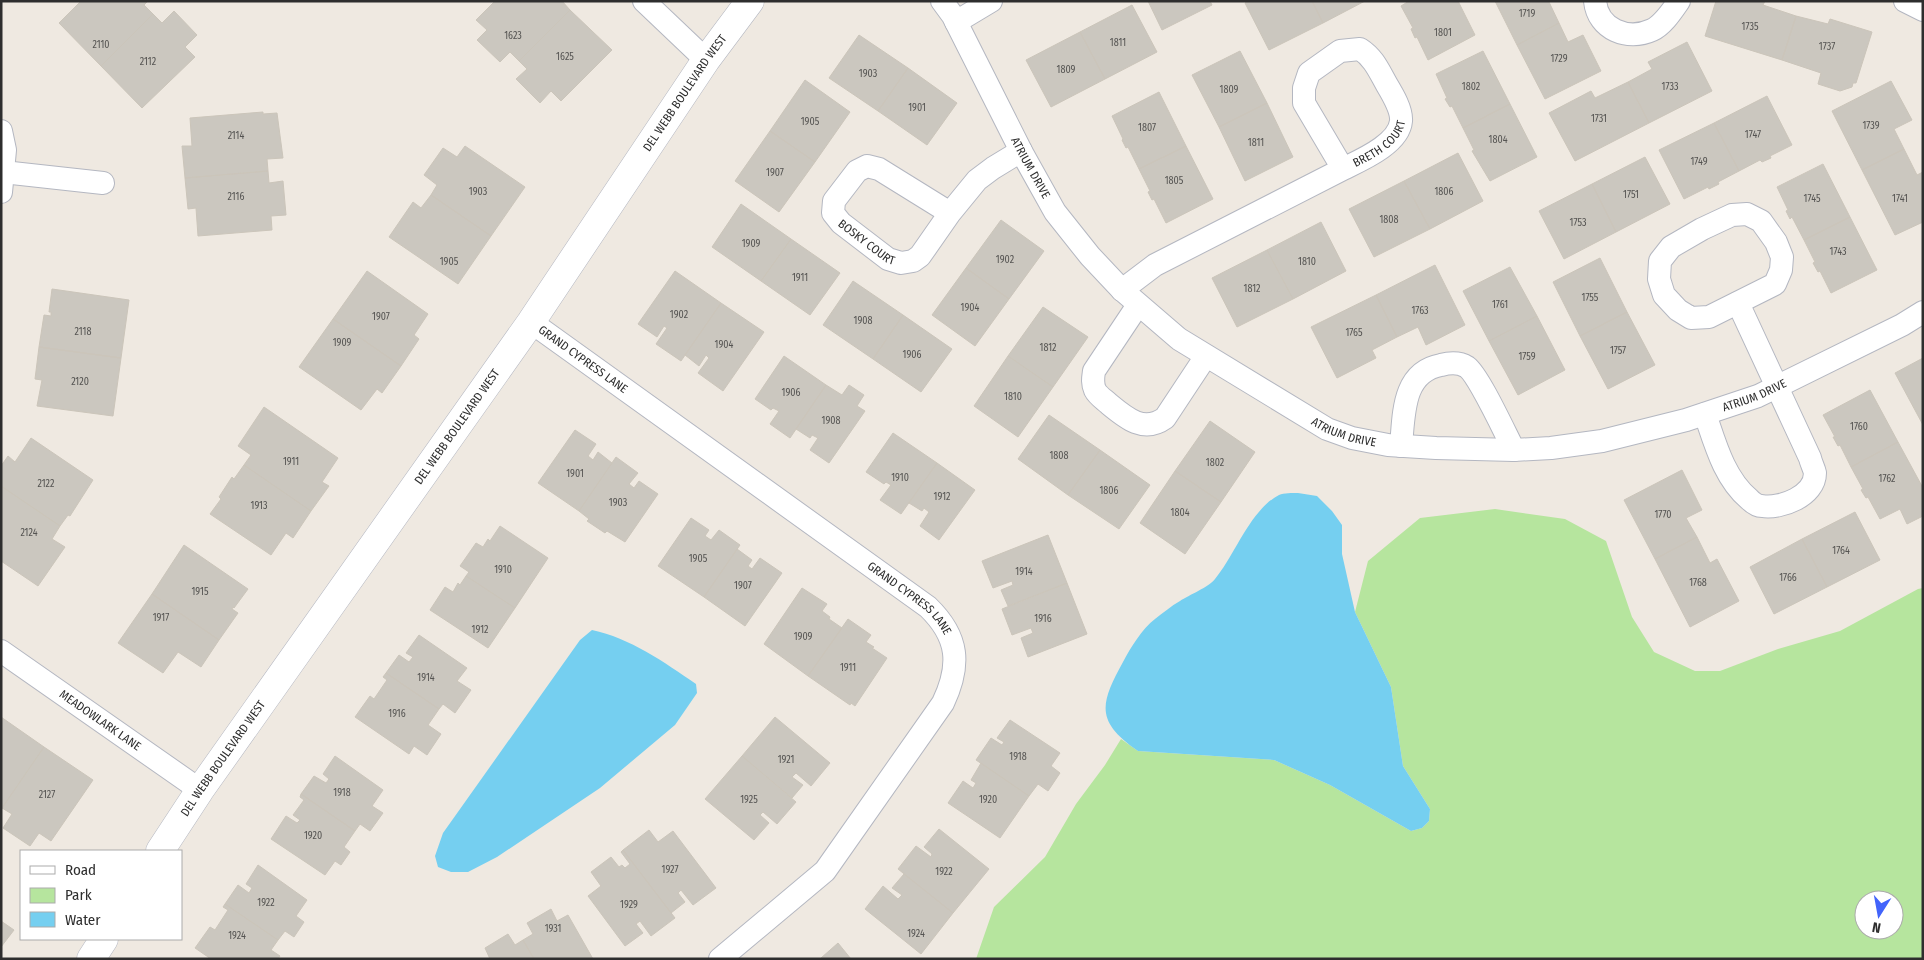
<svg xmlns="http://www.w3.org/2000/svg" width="1924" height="960" font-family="'Fira Sans Condensed',sans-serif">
<rect width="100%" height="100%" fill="#efe9e1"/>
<path fill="#b6e59e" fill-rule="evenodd" d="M1495 509 1565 519 1606 541 1632 617 1654 652 1695 671H1720L1778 649 1840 631 1918 589 1923 588V959H976L994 907 1045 857 1076 804 1105 765 1121 739 1138 751 1274 760 1330 785 1411 831 1422 828 1429 821 1430 809 1403 766 1391 687 1355 612 1368 561 1420 518ZM1864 900H1894V930H1864Z"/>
<path fill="#75cff0" d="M1298 493 1317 496 1332 511 1342 525V554L1355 612 1391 687 1403 766 1430 809 1429 821 1422 828 1411 831 1330 785 1274 760 1138 751C1095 721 1100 704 1123 662 1131 647 1142 629 1155 619 1163 613 1171 606 1180 601 1189 595 1209 587 1215 579 1235 555 1250 510 1279 495 1284 493 1292 493 1298 493Z
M592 630C630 638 664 662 696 684L697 693 675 725 600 788 497 857 468 872H451L438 867 435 856 443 833 580 640Z"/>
<path fill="#cbc7bf" stroke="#cbc5ba" d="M81 1H148L144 5 153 14 101 66 59 23Z
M495 1H562L570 10 519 61 510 52 500 62 477 40 487 30 476 20Z
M1148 1H1210L1212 5 1162 30Z
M1248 1H1312L1323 23 1269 50 1245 3Z
M1312 1H1365L1323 23Z
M1409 1H1458L1475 35 1428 60 1417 37 1415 38 1411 29 1413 28 1401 6Z
M1495 1H1550L1549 2 1559 23 1517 45Z
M1716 1H1765L1763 5 1796 16 1782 60 1705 36Z
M1132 5 1157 52 1105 79 1080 32Z
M570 10 612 50 561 101 551 91 540 103 516 79 527 69 519 61Z
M174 11 197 35 185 47 195 57 142 108 101 66 153 14 162 23Z
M1796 16 1828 24 1830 19 1872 32 1856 83H1853L1852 87 1840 91 1818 84 1821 73 1782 60Z
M1559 23 1568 42 1583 35 1601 71 1545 99 1517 45Z
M1080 32 1105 79 1051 107 1026 60Z
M859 35 908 68 878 111 829 78Z
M1687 42 1712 91 1649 123 1628 82 1652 69 1648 62Z
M1240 51 1267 103 1219 127 1192 75Z
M1483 51 1510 104 1463 128 1452 106 1450 107 1445 99 1447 98 1436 74Z
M908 68 957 103 927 145 878 111Z
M805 80 850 112 815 162 770 131Z
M1891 81 1912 120 1894 129 1904 149 1862 170 1832 111Z
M1628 82 1649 123 1575 161 1549 113 1591 91 1595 98Z
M1159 92 1186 146 1139 169 1128 147 1126 148 1122 140 1123 139 1112 116Z
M1767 96 1792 145 1770 156 1771 158 1762 162 1760 160 1739 171 1714 123Z
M1267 103 1293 157 1245 181 1219 127Z
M1510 104 1537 157 1490 181 1472 151 1474 150 1463 128Z
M263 112V114L277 113 283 158 267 159 268 171 185 178 182 146H192L190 118Z
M1714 123 1739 171 1718 182 1719 184 1709 189 1708 187 1684 199 1659 150Z
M770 131 815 162 779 212 735 181Z
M465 146 525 187 491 236 431 195 437 185 424 175 443 148 457 157Z
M1186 146 1213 199 1166 223 1154 199 1152 200 1148 192 1150 191 1139 169Z
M1904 149 1917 175 1923 172V222L1895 235 1862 170Z
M1458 153 1483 201 1430 229 1404 181Z
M1645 157 1670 204 1616 232 1592 184Z
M1823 164 1850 217 1804 240 1792 217 1790 219 1786 211 1788 210 1777 187Z
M268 171 269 183 283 181 286 215 271 216 272 230 198 236 196 208 188 209 185 178Z
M1404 181 1430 229 1374 257 1349 209Z
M1592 184 1616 232 1564 259 1539 211Z
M431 195 491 236 458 284 389 237 413 202 421 208Z
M741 204 791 239 761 281 712 247Z
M1850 217 1877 270 1831 293 1820 271 1818 272 1813 263 1815 262 1804 240Z
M1001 220 1044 251 1009 299 966 268Z
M1321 222 1346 271 1293 299 1267 250Z
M791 239 840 273 810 315 761 281Z
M1267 250 1293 299 1237 327 1212 278Z
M1600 258 1627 312 1580 336 1553 282Z
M1435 265 1465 325 1426 345 1418 327 1397 337 1376 295Z
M1510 267 1537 316 1489 341 1463 291Z
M966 268 1009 299 975 346 932 315Z
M367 271 428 314 414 335 419 339 401 366 333 319Z
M675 271 721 303 681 361 656 344 667 328 664 326 657 337 638 324Z
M853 281 903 315 873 359 823 325Z
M52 289 129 300 121 358 39 347 44 315 51 316V312H49Z
M1376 295 1397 337 1372 350 1376 358 1337 378 1311 327Z
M721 303 764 332 723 391 698 373 709 358 706 355 699 366 685 355Z
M1043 307 1088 337 1053 387 1008 356Z
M1627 312 1655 365 1608 389 1580 336Z
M903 315 952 349 921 392 873 359Z
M1537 316 1565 370 1518 395 1489 341Z
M333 319 401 366 382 393 377 389 361 410 299 367Z
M39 347 121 358 113 416 37 406 42 380 35 379Z
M784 356 826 385 790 438 770 424 779 411 773 408 771 410 755 399Z
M1008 356 1053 387 1018 437 974 406Z
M1923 358V425L1895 373Z
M826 385 842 395 849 385 864 395 857 406 865 411 829 463 810 450 818 438 812 435 810 438 796 429Z
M1870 390 1898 442 1851 467 1840 445 1838 446 1833 437H1835L1823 415Z
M264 407 338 458 322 482 329 486 311 511 244 465 251 455 238 446Z
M1049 415 1100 450 1068 495 1018 459Z
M1210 421 1255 452 1221 502 1175 471Z
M575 430 596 444 588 456 593 460 598 452 612 463 579 511 538 483Z
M893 433 937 463 901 514 880 500 891 485 886 482 884 484 866 472Z
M31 438 93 480 70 516 68 515 60 526 1 486V466L8 456 15 462Z
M1898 442 1923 488V516L1907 524 1900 509 1880 519 1868 497 1866 498 1861 490 1863 489 1851 467Z
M1100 450 1150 485 1119 529 1068 495Z
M616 457 638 473 629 484 634 488 639 481 658 494 625 542 607 531 605 533 587 521 589 519 579 511Z
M937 463 975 490 939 540 920 526 929 512 924 508 922 511 909 503Z
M244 465 311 511 293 538 286 533 271 555 210 514 221 499 219 497 232 477 234 479Z
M1682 470 1702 510 1686 518 1697 537 1655 559 1624 500Z
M1175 471 1221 502 1185 554 1140 523Z
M1 486 60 526 52 539 65 547 38 586 1 561Z
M1855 512 1880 560 1827 587 1802 539Z
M691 518 709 530 705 536 711 540 719 530 740 545 704 597 658 566Z
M500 526 548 558 515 608 466 576 469 572 460 566 476 543 483 547 488 539 490 541Z
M1048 535 1067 583 1008 606 1001 590 1013 585 1012 581 993 588 982 561Z
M1697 537 1710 563 1717 559 1739 601 1690 627 1655 559Z
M1802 539 1827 587 1774 614 1750 567Z
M184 545 248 589 234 608 233 607 232 609 238 613 219 640 152 594Z
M737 549 752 560 748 566 752 569 760 558 782 573 745 626 704 597Z
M466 576 515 608 488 648 430 610 445 587 453 592 458 583 460 585Z
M1067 583 1087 634 1028 657 1021 638 1033 633 1031 628 1012 635 1002 609Z
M802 588 827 604 822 611 830 617 829 619 842 628 808 676 764 644Z
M152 594 219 640 201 667 178 652 163 673 118 643Z
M848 619 871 635 866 642 874 647 872 648 887 658 855 706 851 703 850 705 808 676Z
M419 635 467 668 457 681 471 690 455 713 443 704 439 709 386 673 399 655 409 662 413 657 406 653Z
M386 673 439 709 428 725 441 734 427 755 414 746 409 754 355 717 370 696 374 699 387 680 383 677Z
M1 717 44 747 2 808 1 807Z
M775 717 830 763 811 786 796 773 792 777 803 785 792 798 742 756Z
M1010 720 1060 753 1051 766 1060 773 1048 791 1038 784 1029 796 976 760 991 738 1002 745 1004 742 997 738Z
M44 747 93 780 51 841 39 833 30 846 3 828 12 814 2 808Z
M335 756 383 790 372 806 383 813 370 831 360 824 355 831 301 794 314 776 326 783 329 779 323 774Z
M742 756 796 802 777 824 763 812 760 815 769 823 754 840 705 799Z
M981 763 1029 796 1000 838 948 803 963 781 973 788 976 783 971 780Z
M301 794 355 831 344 847 350 852 341 865 335 861 325 875 271 839 286 816 297 823 300 820 293 815 304 800 300 797Z
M939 829 989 869 953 913 898 869 916 846 931 857 932 854 924 847Z
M649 830 658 842 673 831 716 888 693 905 681 890 678 893 685 902 671 913 623 850Z
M623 850 675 918 651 936 640 921 636 924 643 933 625 946 588 896 601 886 591 872 611 857 619 867 622 865 625 868 630 864 621 852Z
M258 865 307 900 296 916 304 922 294 937 285 931 278 940 225 904 238 885 249 893 252 888 246 884Z
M904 874 953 913 921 954 865 909 883 886 898 899 902 895 892 888Z
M225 904 278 940 271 950 280 956 278 959H211L195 948 210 927 215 930 228 910 223 907Z
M551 909 557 921 568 915 593 959H534L523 940 533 934 527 923Z
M1 921 14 930 1 947Z
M508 934 515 945 523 940 534 959H490L485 948Z
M838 943 851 959 821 958Z"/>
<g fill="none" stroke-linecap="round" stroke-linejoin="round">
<defs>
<g id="minor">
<path d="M644 1 706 60"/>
<path id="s1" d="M942 1 953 16 1021 151 1055 212 1090 256 1122 290 1179 339 1327 429 1352 438 1388 445 1436 448 1514 450 1551 448 1602 441 1686 420 1758 396 1902 325 1923 312"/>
<path d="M1595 1C1598 30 1628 41 1652 30 1663 25 1672 11 1679 1"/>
<path d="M1905 1 1923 10"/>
<path d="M956 22 991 1"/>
<path d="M1 131 5 150 1 192"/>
<path d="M3 172 103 183"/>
<path id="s2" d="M950 213 879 169 867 166 857 171 834 201 833 213 841 223 888 259 901 263 913 261 920 256 950 213 977 180 993 168 1021 151"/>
<path d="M1747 214 1761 221 1776 242 1782 257 1781 270 1775 284 1709 317 1691 318 1678 310 1664 295 1659 279 1660 261 1671 247 1702 229 1732 215Z"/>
<path id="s3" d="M1122 290 1155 265 1343 169C1361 160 1399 144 1401 121 1402 110 1393 95 1387 85 1379 71 1374 58 1360 49L1340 51 1309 73 1304 88V103L1343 169"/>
<path d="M1138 305 1094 371C1093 378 1092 383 1095 390 1098 396 1105 400 1109 404 1127 419 1144 433 1165 418L1206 356"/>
<path id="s4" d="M531 322 928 607C959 637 961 665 943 703L825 871 720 959"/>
<path d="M1705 414C1715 443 1724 478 1749 499 1752 502 1757 506 1762 506 1781 509 1815 496 1815 473 1814 468 1811 463 1810 458L1738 303"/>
<path d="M1401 446C1404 415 1402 372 1441 365 1449 363 1459 362 1467 367 1479 376 1505 433 1514 450"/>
<path id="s5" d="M1 651 200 790"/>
</g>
<g id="tertiary">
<path id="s6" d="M160 851 200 790 531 322 706 60 750 1"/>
<path d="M91 959 104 939"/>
</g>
</defs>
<use href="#minor" stroke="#b4b7c1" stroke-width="24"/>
<use href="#tertiary" stroke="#b4b7c1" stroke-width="29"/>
<use href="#minor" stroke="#fff" stroke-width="22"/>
<use href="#tertiary" stroke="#fff" stroke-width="28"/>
</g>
<g text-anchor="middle" stroke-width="4" stroke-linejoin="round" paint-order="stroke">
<g font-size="10" fill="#555452">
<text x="1527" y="17">1719</text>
<text x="1750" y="30">1735</text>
<text x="1443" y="36">1801</text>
<text x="513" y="39">1623</text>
<text x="1118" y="46">1811</text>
<text x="101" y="48">2110</text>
<text x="1827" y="50">1737</text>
<text x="565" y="60">1625</text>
<text x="1559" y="62">1729</text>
<text x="148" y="65">2112</text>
<text x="1066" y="73">1809</text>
<text x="868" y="77">1903</text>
<text x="1471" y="90">1802</text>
<text x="1670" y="90">1733</text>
<text x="1229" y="93">1809</text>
<text x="917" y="111">1901</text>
<text x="1599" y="122">1731</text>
<text x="810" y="125">1905</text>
<text x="1871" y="129">1739</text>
<text x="1147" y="131">1807</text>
<text x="1753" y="138">1747</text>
<text x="236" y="139">2114</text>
<text x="1498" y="143">1804</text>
<text x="1256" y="146">1811</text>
<text x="1699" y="165">1749</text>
<text x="775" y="176">1907</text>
<text x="1174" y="184">1805</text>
<text x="478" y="195">1903</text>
<text x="1444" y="195">1806</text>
<text x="1631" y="198">1751</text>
<text x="236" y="200">2116</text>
<text x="1812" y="202">1745</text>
<text x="1900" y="202">1741</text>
<text x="1389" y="223">1808</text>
<text x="1578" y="226">1753</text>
<text x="751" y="247">1909</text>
<text x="1838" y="255">1743</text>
<text x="1005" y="263">1902</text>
<text x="449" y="265">1905</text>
<text x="1307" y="265">1810</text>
<text x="800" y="281">1911</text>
<text x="1252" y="292">1812</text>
<text x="1590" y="301">1755</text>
<text x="1500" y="308">1761</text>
<text x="970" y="311">1904</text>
<text x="1420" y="314">1763</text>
<text x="679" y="318">1902</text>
<text x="381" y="320">1907</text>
<text x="863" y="324">1908</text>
<text x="83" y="335">2118</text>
<text x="1354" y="336">1765</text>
<text x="342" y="346">1909</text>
<text x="724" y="348">1904</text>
<text x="1048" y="351">1812</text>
<text x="1618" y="354">1757</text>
<text x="912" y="358">1906</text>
<text x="1527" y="360">1759</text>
<text x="80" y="385">2120</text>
<text x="791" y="396">1906</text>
<text x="1013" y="400">1810</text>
<text x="831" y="424">1908</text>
<text x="1859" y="430">1760</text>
<text x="1059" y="459">1808</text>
<text x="291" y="465">1911</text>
<text x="1215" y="466">1802</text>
<text x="575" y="477">1901</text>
<text x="900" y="481">1910</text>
<text x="1887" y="482">1762</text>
<text x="46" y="487">2122</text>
<text x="1109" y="494">1806</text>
<text x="942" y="500">1912</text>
<text x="618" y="506">1903</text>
<text x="259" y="509">1913</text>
<text x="1180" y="516">1804</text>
<text x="1663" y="518">1770</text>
<text x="29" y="536">2124</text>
<text x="1841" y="554">1764</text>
<text x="698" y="562">1905</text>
<text x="503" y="573">1910</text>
<text x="1024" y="575">1914</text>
<text x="1788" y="581">1766</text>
<text x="1698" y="586">1768</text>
<text x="743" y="589">1907</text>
<text x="200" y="595">1915</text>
<text x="161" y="621">1917</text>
<text x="1043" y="622">1916</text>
<text x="480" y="633">1912</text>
<text x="803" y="640">1909</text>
<text x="848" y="671">1911</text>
<text x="426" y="681">1914</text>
<text x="397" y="717">1916</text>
<text x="1018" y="760">1918</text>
<text x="786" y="763">1921</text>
<text x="342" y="796">1918</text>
<text x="47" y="798">2127</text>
<text x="749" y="803">1925</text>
<text x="988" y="803">1920</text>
<text x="313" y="839">1920</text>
<text x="670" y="873">1927</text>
<text x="944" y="875">1922</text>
<text x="266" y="906">1922</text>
<text x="629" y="908">1929</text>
<text x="553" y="932">1931</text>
<text x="916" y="937">1924</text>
<text x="237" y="939">1924</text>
</g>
<g font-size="12" fill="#2e2e2e" stroke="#fff">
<text dy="4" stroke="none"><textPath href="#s6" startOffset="922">DEL WEBB BOULEVARD WEST</textPath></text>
<text dy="4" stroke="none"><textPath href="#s3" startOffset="298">BRETH COURT</textPath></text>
<text dy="4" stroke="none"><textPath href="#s1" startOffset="189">ATRIUM DRIVE</textPath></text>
<text dy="4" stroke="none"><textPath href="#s2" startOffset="202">BOSKY COURT</textPath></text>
<text dy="4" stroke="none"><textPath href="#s4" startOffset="64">GRAND CYPRESS LANE</textPath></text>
<text dy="4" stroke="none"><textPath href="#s1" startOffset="1028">ATRIUM DRIVE</textPath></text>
<text dy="4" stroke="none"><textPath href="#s6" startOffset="518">DEL WEBB BOULEVARD WEST</textPath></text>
<text dy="4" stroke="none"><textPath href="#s1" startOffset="608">ATRIUM DRIVE</textPath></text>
<text dy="4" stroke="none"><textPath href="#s4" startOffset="469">GRAND CYPRESS LANE</textPath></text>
<text dy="4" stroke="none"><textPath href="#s5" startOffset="121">MEADOWLARK LANE</textPath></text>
<text dy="4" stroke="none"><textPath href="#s6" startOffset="112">DEL WEBB BOULEVARD WEST</textPath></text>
</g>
</g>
<rect width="1924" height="960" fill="none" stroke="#2e2e2e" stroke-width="5"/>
<rect x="20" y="850" width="162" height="90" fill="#ffffff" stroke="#ababab"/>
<rect x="30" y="866" width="25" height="8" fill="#ffffff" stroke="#ababab"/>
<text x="65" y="875" font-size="15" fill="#2e2e2e">Road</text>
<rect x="30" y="888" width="25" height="15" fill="#b6e59e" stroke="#ababab"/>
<text x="65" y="900" font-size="15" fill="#2e2e2e">Park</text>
<rect x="30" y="912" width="25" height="15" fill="#75cff0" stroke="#ababab"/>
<text x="65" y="925" font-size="15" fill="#2e2e2e">Water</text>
<g transform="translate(1879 915) rotate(191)"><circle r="24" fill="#ffffff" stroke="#ababab"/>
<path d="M0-4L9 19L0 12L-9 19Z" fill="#4264fb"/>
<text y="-8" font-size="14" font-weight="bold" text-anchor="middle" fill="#2e2e2e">N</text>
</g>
</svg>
